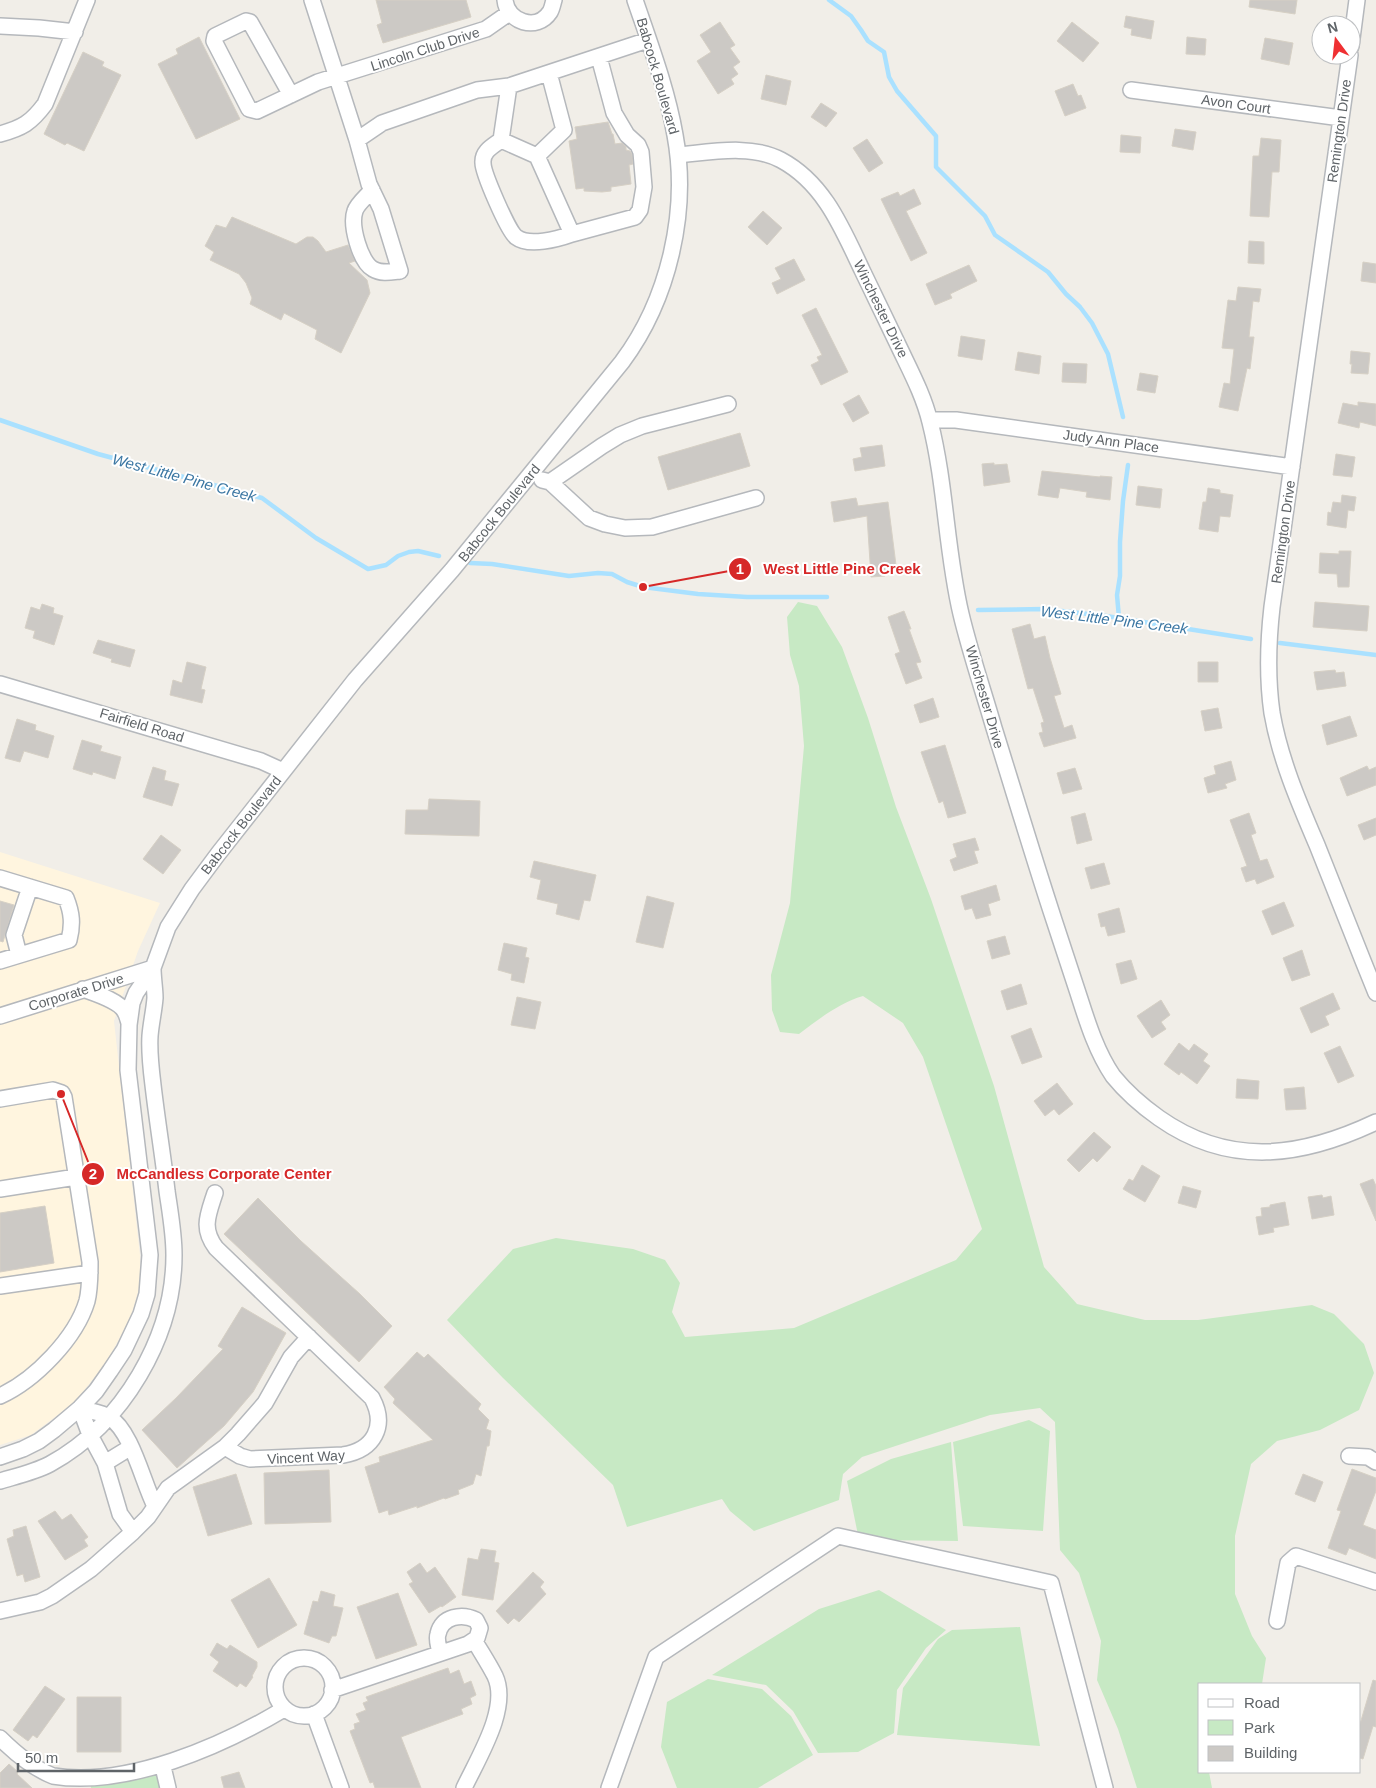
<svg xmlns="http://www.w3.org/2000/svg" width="1376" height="1788" font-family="Arial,sans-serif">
<rect width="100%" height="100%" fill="#f1eee8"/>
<path fill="#fff5df" d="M0 852 160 903 138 951 114 1021 140 1255V1285L131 1317 106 1363 74 1403 31 1435 0 1445Z"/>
<path fill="#c7e9c4" d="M798 602 817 606 842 647 868 718 896 807 931 899 994 1086 1044 1267 1077 1304 1145 1320H1198L1312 1305 1334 1314 1364 1344 1374 1373 1359 1410 1320 1430 1277 1441 1251 1464 1235 1536V1594L1252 1636 1266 1658 1262 1684H1200V1772H1209L1212 1788H1137L1118 1729 1097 1680 1101 1641 1079 1573 1060 1550 1055 1422 1040 1408 990 1415 862 1457 843 1474 839 1500 754 1531 730 1511 722 1499 627 1527 613 1485 503 1378 447 1320 513 1249 556 1238 633 1249 665 1260 680 1283 672 1312 685 1337 794 1328 956 1260 982 1229 923 1057 903 1023 863 996C839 1003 819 1019 799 1034L780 1032 772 1010 771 975 790 903 804 746 799 686 790 655 787 617Z
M1029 1420 1050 1431 1043 1531 963 1526 953 1442Z
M951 1442 958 1541 878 1540 858 1535 847 1481 891 1459Z
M879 1590 946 1630 926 1648 897 1690 894 1733 858 1752 818 1753 793 1711 766 1685 712 1675 819 1609Z
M1020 1627 1040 1746 897 1735 903 1688 938 1639 952 1630Z
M708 1679 762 1689 791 1716 813 1755 758 1788H677L661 1747 667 1702Z
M164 1771 168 1788H91L90 1783Z"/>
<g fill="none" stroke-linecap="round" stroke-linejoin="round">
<path stroke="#aae1ff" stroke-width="4.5" d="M829 0 851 16 861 30 868 41 884 52 889 77 897 91 936 136V167L985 216 995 235 1048 272 1066 294 1080 307 1092 323 1108 354 1123 417
M0 420 98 454 262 498 316 538 368 569 386 565 398 556 409 552 418 551 439 556
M470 563 492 564 569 576 598 573 612 574 627 582 643 587 698 594 747 597H827
M978 610 1044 609 1106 616 1251 639
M1119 618 1117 595 1120 576V542L1123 501 1128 465
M1280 643 1376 655"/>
</g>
<path fill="#ccc9c5" stroke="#d6d0c5" d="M376 0H466L471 17 383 43 377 25 382 23Z
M1250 0H1297L1295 14 1249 7Z
M1126 16 1154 21 1151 39 1131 35 1132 29 1124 27Z
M720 22 735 45 730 48 740 62 733 67 738 74 731 79 734 84 718 94 697 61 711 52 700 35Z
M1072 22 1099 43 1083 62 1057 41Z
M199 37 240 119 196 139 158 64 178 54 176 49Z
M1187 37 1206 39 1205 55 1186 54Z
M1265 38 1293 43 1289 65 1261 59Z
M83 52 104 62 102 66 121 75 84 151 67 143 65 145 44 134Z
M766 75 791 81 786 105 761 99Z
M1073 84 1078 96 1081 95 1086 108 1065 116 1055 91Z
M821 103 837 113 826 127 811 117Z
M608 122 612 134H613L615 144 622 143 626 147V150L630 151 632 154 633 164 629 165 631 184 611 187V191L602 192 584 191V188L576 189 569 141 577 139 575 127Z
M1175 129 1196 132 1193 150 1172 146Z
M1121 135 1141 137 1140 153 1120 152Z
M1261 138 1281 140 1279 172H1272L1269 217 1250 216 1253 156H1259Z
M867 139 883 163 869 172 853 148Z
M914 189 921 204 906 211 927 253 911 261 881 199 898 192 900 196Z
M763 211 782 228 767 245 748 227Z
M232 217 296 244 307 237H313L318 241 326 252 348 245 355 261 349 263 367 280 370 293 341 353 315 339 317 330 284 313 281 320 250 304 252 298 246 283 239 274 210 260 214 252 205 246 216 225 226 228Z
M1249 241 1264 242V264L1248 263Z
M794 259 805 280 777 294 772 283 781 279 775 268Z
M1363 262 1376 264V283L1361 281Z
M969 265 977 281 950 294 952 298 935 305 926 284Z
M1238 287 1261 289 1259 302 1253 301 1249 337H1254L1250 369 1247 368 1238 411 1219 407 1224 383 1230 384 1234 349 1222 348 1228 300 1236 301Z
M816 308 848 372 821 385 811 365 819 361 817 357 822 355 802 315Z
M961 336 985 340 982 360 958 356Z
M1351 351 1370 353 1368 374 1351 373 1352 364H1350Z
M1018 352 1041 356 1039 374 1015 370Z
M1063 363 1087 364 1086 383 1062 382Z
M1140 373 1158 376 1155 393 1137 390Z
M859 395 869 413 853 422 843 404Z
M1358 402 1376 404V426L1360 422 1359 428 1338 423 1343 403 1358 406Z
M740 433 750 466 668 490 658 457Z
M882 445 885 466 855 471 853 459 862 457 860 448Z
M1336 454 1355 457 1352 477 1333 475Z
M994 463V465L1007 464 1010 482 984 486 982 464Z
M1042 471 1100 477V476L1112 477 1110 500 1086 497 1087 492 1060 488 1058 498 1038 495Z
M1138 486 1162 489 1160 508 1136 505Z
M1208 488 1220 490V493L1233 495 1230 517 1220 516 1218 532 1199 529 1203 502H1206Z
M1342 495 1356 497 1354 511 1348 510 1346 528 1327 525 1328 512 1331 513 1333 502 1341 503Z
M856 498 858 506 888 502 896 565 885 566V576L871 577 867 516 834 522 831 502Z
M1339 551H1351L1349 587H1338L1337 574 1319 573 1320 553 1339 554Z
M1315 602 1369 606 1367 631 1313 627Z
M42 604 54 608 53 613 63 616 54 645 33 638 35 631 25 628 31 607 40 610Z
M904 611 911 629H909L921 662 916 663 922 678 906 684 895 654 900 652 888 617Z
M1030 624 1034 639 1045 636 1050 658 1061 694 1054 696 1064 728 1072 725 1076 738 1044 747 1039 733 1043 732 1041 723 1044 722 1033 688 1028 689 1012 629Z
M98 640 135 650 130 667 111 662 112 659 93 653Z
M187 662 206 667 201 689 205 690 202 703 170 695 173 680 182 683Z
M1198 662H1218V682H1198Z
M1335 670 1336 673 1344 672 1346 686 1317 690 1314 672Z
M933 698 939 717 920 723 914 705Z
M1218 708 1222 728 1205 731 1201 711Z
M1350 716 1357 736 1327 745 1322 725Z
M17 719 36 725 35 730 54 736 48 758 24 751 20 762 5 758Z
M82 740 102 746 100 751 121 757 115 779 93 772 92 775 73 769Z
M945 745 966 813 948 818 943 801 939 803 921 752Z
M1231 761 1236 780 1225 784 1227 788 1208 793 1204 778 1216 774 1214 766Z
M1367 766 1369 770 1376 767V785L1347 796 1340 778Z
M153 767 166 771 164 780 179 784 172 806 143 797Z
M1075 768 1082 789 1063 794 1057 773Z
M429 799 480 801 479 836 405 834 406 810H428Z
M1085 813 1092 840 1077 844 1071 817Z
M1249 813 1256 833 1251 835 1260 861 1267 859 1274 877 1257 884 1255 879 1246 882 1241 868 1247 866 1230 820Z
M1376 818V835L1364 840 1358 825Z
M161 835 181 850 163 874 143 859Z
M975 838 979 850 974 851 978 863 954 871 950 860 957 857 953 844Z
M534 861 596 875 590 901 584 900 579 920 556 914 558 904 537 899 541 880 530 877Z
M1104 863 1110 884 1091 889 1085 868Z
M996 885 1000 900 988 904 991 915 976 919 972 908 965 910 961 896Z
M647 896 674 903 663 948 636 942Z
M0 901 14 905 3 942 0 941Z
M1284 902 1294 926 1272 935 1262 911Z
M1119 908 1125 932 1108 936 1105 926 1101 927 1098 914Z
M1005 936 1010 954 992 959 987 941Z
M504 943 527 948 525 957 529 958 524 983 511 980 512 974 498 970Z
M1302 950 1310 975 1292 981 1283 958Z
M1131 960 1137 979 1121 984 1116 964Z
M1021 984 1027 1004 1007 1010 1001 991Z
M1333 993 1340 1009 1325 1016 1329 1025 1311 1033 1300 1008Z
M517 997 541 1002 535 1029 511 1025Z
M1161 1000 1170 1015 1161 1022 1166 1029 1152 1038 1137 1016Z
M1031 1028 1042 1057 1022 1064 1011 1036Z
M1179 1043 1189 1051 1194 1044 1208 1054 1203 1061 1210 1066 1197 1084 1181 1072 1179 1075 1164 1064Z
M1340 1046 1354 1076 1338 1083 1324 1053Z
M1237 1079 1259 1081 1258 1099 1236 1098Z
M1057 1083 1073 1104 1059 1115 1054 1109 1045 1116 1034 1101Z
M1304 1087 1306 1109 1286 1110 1284 1089Z
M1094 1132 1111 1147 1097 1162 1093 1158 1079 1172 1067 1160Z
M1142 1165 1160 1176 1145 1202 1123 1189 1129 1179 1133 1181Z
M1373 1179 1376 1186V1221L1360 1184Z
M1183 1186 1201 1191 1196 1208 1178 1203Z
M1322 1195 1323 1198 1331 1196 1334 1215 1312 1219 1308 1197Z
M258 1198 301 1241 360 1294 392 1326 359 1362 224 1234Z
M1285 1202 1289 1225 1273 1228 1274 1232 1259 1235 1256 1217 1262 1216 1261 1208 1270 1207V1205Z
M45 1206 54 1263 0 1272V1213Z
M242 1307 286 1333 253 1392 224 1426 177 1468 142 1430 176 1398 223 1349 218 1346Z
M417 1352 424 1358 428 1354 481 1404 478 1409 489 1420 486 1429 491 1431 489 1446H487L481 1476 476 1474 473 1484 458 1490 459 1494 445 1499 444 1498 417 1508V1506L389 1515 388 1510 379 1513 365 1467 380 1462 379 1457 433 1440 393 1403 395 1399 384 1387Z
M1352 1469 1376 1478V1491L1363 1525 1376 1530V1559L1349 1548 1346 1555 1328 1548 1341 1511 1337 1510Z
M329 1470 331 1522 265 1524 264 1473Z
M236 1474 252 1524 208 1536 193 1487Z
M1303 1474 1323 1482 1315 1502 1295 1494Z
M55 1511 62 1520 71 1514 88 1537 84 1540 88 1546 65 1560 38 1521Z
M26 1526 40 1577 25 1582 23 1574 17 1576 7 1539 14 1536 13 1530Z
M481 1549 496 1551 494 1562 499 1563 493 1600 462 1595 468 1558 478 1560Z
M420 1563 427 1573 435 1567 456 1597 442 1607 441 1606 429 1613 409 1584 413 1582 407 1572Z
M533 1572 544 1582 540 1587 546 1594 519 1622 514 1618 508 1624 496 1611Z
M269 1578 297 1625 258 1648 231 1600Z
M321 1591 335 1595 333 1606 343 1608 336 1636H332L329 1643 304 1634 313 1601 318 1602Z
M398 1593 417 1645 376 1659 357 1607Z
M217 1643 227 1649 230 1645 257 1662V1667L252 1676 253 1677 246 1687 240 1683 237 1687 213 1671 219 1662 210 1655Z
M448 1668 450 1674 459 1670 464 1684 471 1681 476 1695 470 1698 472 1704 461 1709 463 1714 401 1737 421 1788H375L373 1782 370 1783 350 1731 355 1729 354 1724 360 1722 356 1714 366 1710 363 1703 368 1701 366 1697Z
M1373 1680 1376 1681V1727L1373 1726 1363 1759 1360 1758V1724Z
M45 1686 65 1699 37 1738 33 1735 28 1741 13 1730Z
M77 1697H121V1752H77Z
M9 1764 18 1772 17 1774 32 1788H0V1773Z
M239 1772 245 1788H224L221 1777Z"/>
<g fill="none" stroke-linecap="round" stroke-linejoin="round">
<defs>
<path id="minor" d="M312 0 357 140 369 184 381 209 400 271C391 272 381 274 373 269 360 262 350 225 355 211 357 204 367 196 372 190
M505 0C507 22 537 32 550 12 552 9 553 3 554 0
M0 26 39 28 75 32
M1351 46 1357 0
M1350 55 1272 607C1268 642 1267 678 1272 713 1280 759 1299 803 1317 845 1337 895 1356 944 1376 993
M509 86 501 140 537 156 564 130 549 73
M1131 90 1341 118
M291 95 250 22 246 21 215 36 214 41 249 109 257 111 318 82 486 29 509 13
M0 134C22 128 31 123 45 104L87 0
M357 140 382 123 477 90 509 86 648 40
M501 140C493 146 482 151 483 163 483 173 508 231 516 237 529 247 558 239 572 234
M678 155C711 152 751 144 781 160 824 183 842 228 862 270 875 297 888 324 901 351 912 374 924 397 930 422 946 485 946 551 961 614 970 652 983 690 994 728 1014 792 1033 856 1054 920 1062 944 1070 969 1078 993 1087 1021 1096 1051 1113 1076 1126 1092 1142 1106 1159 1118 1230 1168 1302 1157 1376 1122
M537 156 572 234 635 217 640 210 644 187 641 152 638 145 627 135 614 113 599 57
M930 420H956L1292 467
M542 480 550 482 602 446 620 435 642 426 728 404
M550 482 589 518 605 524 625 528 652 527 756 498
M0 684 261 761 283 771
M0 878 66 898C72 913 73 924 69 940L0 961
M19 955 14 935 30 887
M83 989C94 993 120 1001 125 1012 127 1015 128 1020 129 1023
M0 1016 153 968
M0 1099 53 1090 62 1093 64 1097 90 1262C90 1275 90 1289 87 1301 76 1338 35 1380 0 1396
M0 1189 76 1177
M215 1193C208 1215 201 1228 216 1248L372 1398C387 1426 374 1450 343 1455L250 1459 240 1456 225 1447
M0 1286 90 1273
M80 1408 90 1435 105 1463 120 1514 133 1532
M80 1408C89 1411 101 1412 109 1417 132 1431 143 1483 155 1506
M1349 1456 1368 1457 1376 1462
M0 1457 23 1449 39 1441 54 1430 80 1408 96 1391 110 1371 124 1350 141 1314 147 1294 150 1255 128 1070 129 1025 132 1003 136 993 153 968 168 927 192 889 218 854 355 680 452 570 622 362C669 299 689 211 675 135 667 89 650 44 635 0
M105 1463 131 1447
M0 1481C17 1476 35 1472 50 1464 123 1424 174 1337 174 1255 174 1233 170 1212 167 1191 163 1156 157 1120 153 1085 151 1069 149 1052 150 1036 151 1023 154 1011 155 998 155 989 153 978 153 968
M0 1611 40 1602 52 1596 91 1569 133 1532 148 1517 168 1488 225 1447 238 1434 265 1403 291 1357 309 1337
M1277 1621 1288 1563 1296 1556 1376 1582
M275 1687a29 29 0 1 1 58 0a29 29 0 1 1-58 0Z
M332 1690 468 1644 477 1638 480 1628 476 1620C462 1613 442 1616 438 1634 436 1640 439 1647 440 1653
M314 1714 341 1788
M0 1738C15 1753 33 1768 53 1776 127 1788 222 1746 284 1709
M164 1771 168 1788
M464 1788C478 1758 510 1708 495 1676 489 1664 481 1652 474 1640
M609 1788 656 1657 838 1536 1051 1583 1105 1788"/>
</defs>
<use href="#minor" stroke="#b5b8bc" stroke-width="18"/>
<use href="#minor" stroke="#fff" stroke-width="15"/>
</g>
<g text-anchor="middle" stroke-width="4" stroke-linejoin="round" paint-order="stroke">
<g font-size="14" fill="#5f6468" stroke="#fff">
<text transform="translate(425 49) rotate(-18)" y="5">Lincoln Club Drive</text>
<text transform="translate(658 76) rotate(74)" y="5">Babcock Boulevard</text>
<text transform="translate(1236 104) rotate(8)" y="5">Avon Court</text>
<text transform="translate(1339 131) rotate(-82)" y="5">Remington Drive</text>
<text transform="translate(881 309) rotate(64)" y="5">Winchester Drive</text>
<text transform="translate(1111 441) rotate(8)" y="5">Judy Ann Place</text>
<text transform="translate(499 513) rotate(-51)" y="5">Babcock Boulevard</text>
<text transform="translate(1283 532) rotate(-82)" y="5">Remington Drive</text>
<text transform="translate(985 697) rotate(74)" y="5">Winchester Drive</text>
<text transform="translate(142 725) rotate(17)" y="5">Fairfield Road</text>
<text transform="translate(241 825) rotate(-52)" y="5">Babcock Boulevard</text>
<text transform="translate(76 992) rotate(-17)" y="5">Corporate Drive</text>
<text transform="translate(306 1457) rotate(-3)" y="5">Vincent Way</text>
</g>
<g font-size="15" font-style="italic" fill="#3c77a3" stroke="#fff">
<text transform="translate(184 478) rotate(15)" y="5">West Little Pine Creek</text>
<text transform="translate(1114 620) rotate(7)" y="5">West Little Pine Creek</text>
</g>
</g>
<path fill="none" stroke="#d62828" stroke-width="2" d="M643 587L740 569M61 1094L93 1174"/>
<g fill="#d62828" stroke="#fff" stroke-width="2">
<circle cx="643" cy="587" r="5"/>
<circle cx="61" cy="1094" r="5"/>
<circle cx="740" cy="569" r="12"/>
<circle cx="93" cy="1174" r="12"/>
</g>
<g font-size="15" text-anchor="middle" font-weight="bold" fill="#fff">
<text x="740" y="574">1</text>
<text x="93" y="1179">2</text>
</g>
<g font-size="15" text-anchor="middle" font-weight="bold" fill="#d62828" stroke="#fff" stroke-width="4" stroke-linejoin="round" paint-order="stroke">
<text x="842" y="574">West Little Pine Creek</text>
<text x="224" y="1179">McCandless Corporate Center</text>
</g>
<rect x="1198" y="1683" width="162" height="90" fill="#ffffff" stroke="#bfc1c3"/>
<rect x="1208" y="1699" width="25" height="8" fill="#ffffff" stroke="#bfc1c3"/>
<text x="1244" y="1708" font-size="15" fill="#5f6468">Road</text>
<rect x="1208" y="1720" width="25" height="15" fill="#c7e9c4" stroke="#bfc1c3"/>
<text x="1244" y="1733" font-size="15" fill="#5f6468">Park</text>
<rect x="1208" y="1746" width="25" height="15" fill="#ccc9c5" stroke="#bfc1c3"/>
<text x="1244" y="1758" font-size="15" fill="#5f6468">Building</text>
<g transform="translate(1336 40) rotate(345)"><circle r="24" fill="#ffffff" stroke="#bfc1c3"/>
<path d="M0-4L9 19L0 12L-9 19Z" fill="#ef3032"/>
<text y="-8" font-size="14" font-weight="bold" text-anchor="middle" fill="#5f6468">N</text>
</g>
<path d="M18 1763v8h116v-8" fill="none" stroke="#5f6468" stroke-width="2.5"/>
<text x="25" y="1763" font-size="15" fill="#5f6468" stroke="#ffffff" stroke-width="4" paint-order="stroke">50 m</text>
</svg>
